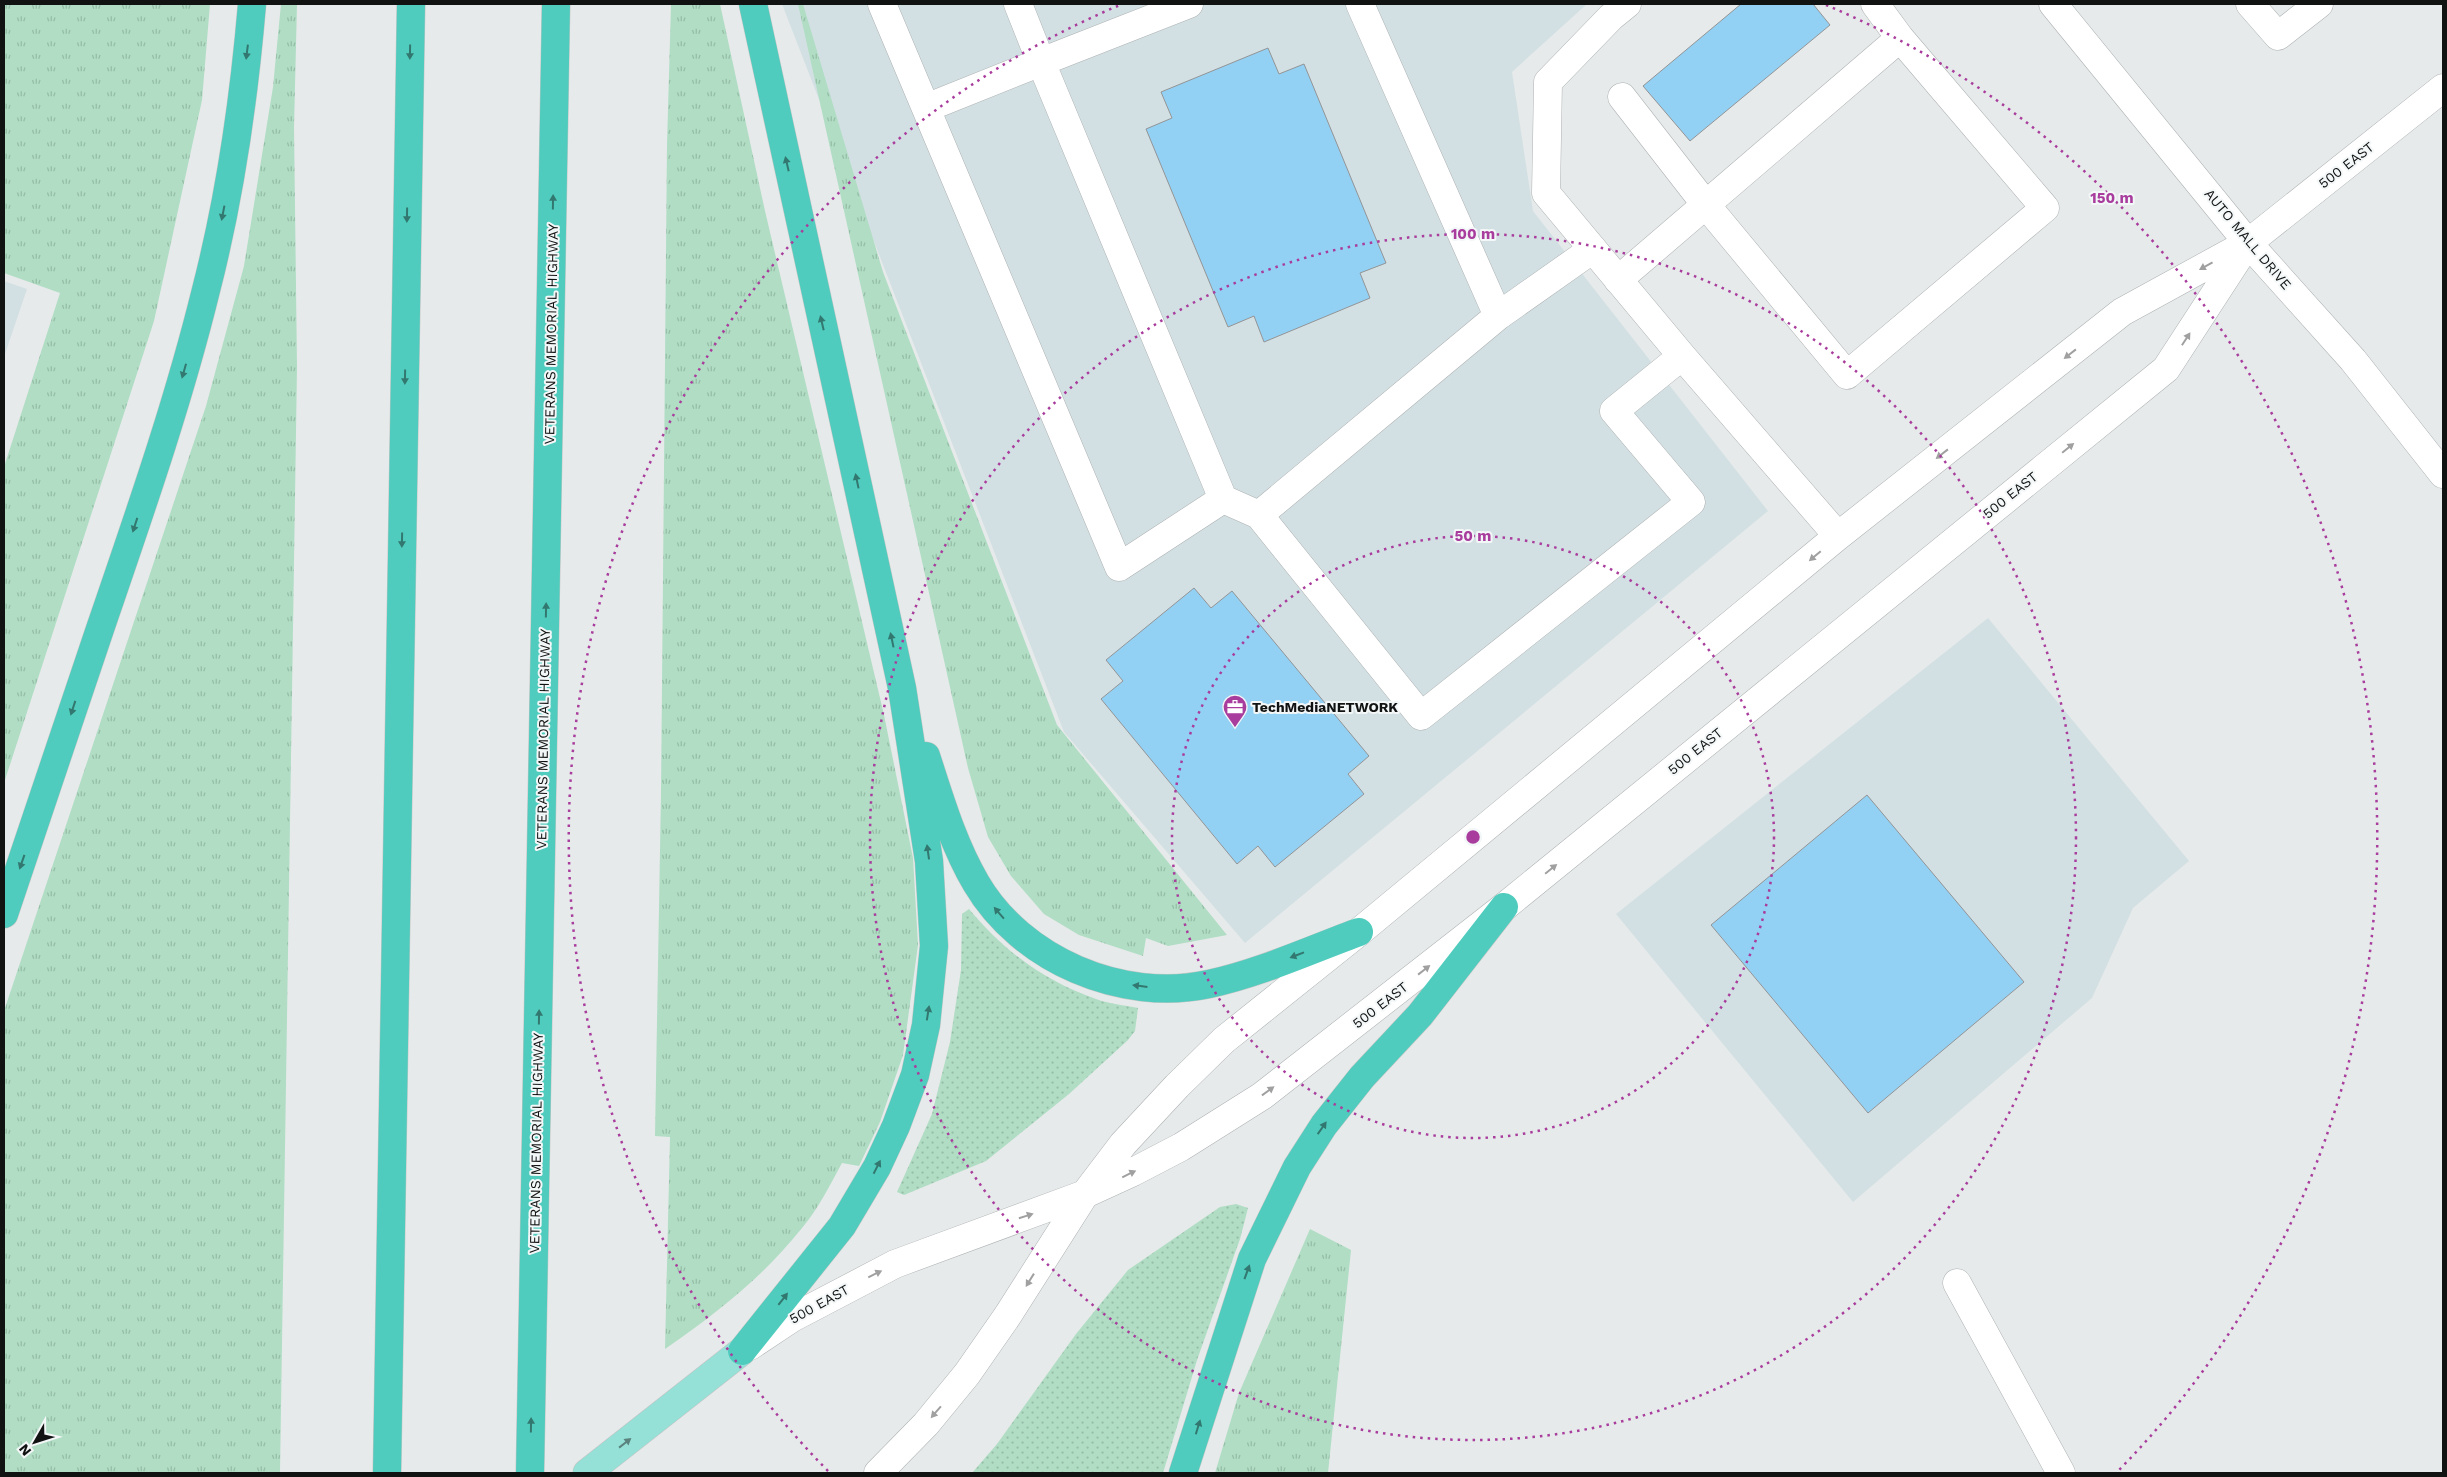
<svg xmlns="http://www.w3.org/2000/svg" width="2447" height="1477" font-family="'Work Sans',sans-serif">
<defs>
<pattern id="grass-tufts" width="24" height="20" patternUnits="userSpaceOnUse" patternTransform="scale(1.25)"><rect width="24" height="20" fill="#b0ddc4"/><path d="M3 7l-1-3M5 7V3M7 7l1-3M15 17l-1-3M17 17v-4M19 17l1-3" fill="none" stroke="#96bda7"/></pattern>
<pattern id="garden-dots" width="8" height="8" patternUnits="userSpaceOnUse" patternTransform="scale(1.25)"><rect width="8" height="8" fill="#b0ddc4"/><path d="M2 2h.1M6 6h.1" fill="none" stroke="#96bda7" stroke-width="1.8" stroke-linecap="round"/></pattern>
</defs>
<rect width="100%" height="100%" fill="#e6eaea"/>
<path fill="#d3e0e3" d="M782 4H1587L1512 72 1533 211 1768 511 1245 943 1064 732Z
M4 281 27 289 4 357Z
M1988 618 2189 861 2133 908 2092 998 1853 1202 1616 914Z"/>
<path fill="url(#grass-tufts)" d="M4 4H210L202 100 154 321 4 783V467L60 293 4 273Z
M281 4H297L294 127 297 367 280 1473H4V1011L206 406 244 266 273 87Z
M671 4H720L765 211 884 715 913 858 918 945 903 1055 880 1122 859 1166 842 1163C830 1185 818 1209 802 1228 761 1279 718 1312 665 1349L670 1137 655 1136 661 794 667 145Z
M798 4H803L883 272 1057 725 1227 935 1168 946 1146 938 1143 956 1079 935 1044 914 1011 876 988 837 968 768Z
M1310 1229 1351 1250 1328 1473H1215L1239 1393Z"/>
<path fill="url(#garden-dots)" d="M969 909C1004 951 1044 981 1096 999 1109 1004 1124 1005 1138 1008L1135 1031 1128 1040 1069 1094 986 1161 904 1195 897 1192 932 1114 950 1042 961 970 962 914Z
M1236 1204 1248 1208 1240 1239 1197 1360 1163 1473H972L997 1444 1076 1334 1128 1270 1220 1207Z"/>
<path fill="#93d1f4" stroke="#929496" d="M1741 4H1813L1830 25 1690 141 1643 86Z
M1268 48 1279 74 1304 64 1386 263 1360 273 1370 298 1264 342 1254 316 1228 327 1146 129 1172 118 1161 92Z
M1194 588 1211 608 1232 591 1369 756 1348 774 1364 794 1275 867 1258 846 1237 864 1101 699 1123 681 1106 660Z
M1867 795 2024 982 1868 1113 1711 925Z"/>
<g fill="none" stroke-linecap="round" stroke-linejoin="round">
<defs>
<path id="minor" d="M882 4 1119 567 1223 499
M1189 4 1041 62 1223 499 1259 515 1421 716 1691 502 1614 411 1682 356
M1360 4 1498 316
M1627 4 1611 17 1548 82 1546 193 1682 356 1838 536
M2053 4 2248 243 2353 360 2443 474
M2250 4 2278 36 2319 4
M1622 97 1706 205 1847 375 2045 208 1900 38 1875 4
M926 108 1041 62 1018 4
M1618 280 1900 38
M1259 515 1498 316 1593 249
M1957 1283 2061 1473
M750 1346 792 1318 895 1264 1085 1194 1133 1172 1181 1147 1262 1096 1504 907 2166 369 2246 246
M878 1473 926 1424 967 1374 1008 1315 1085 1194 1123 1144 1177 1086 1224 1040 1359 932 1838 536 2122 312 2248 243 2443 88"/>
<path id="major" d="M587 1473 742 1351"/>
<path id="highway" d="M926 756C940 799 953 844 976 883 1021 960 1122 1003 1209 984 1260 973 1310 950 1359 932
M4 914C36 818 68 722 101 626 139 515 178 404 206 290 230 197 244 99 252 4
M742 1351 842 1226 877 1167 896 1126 915 1075 926 1025 934 946 929 861 902 688 753 4
M387 1473 411 4
M530 1473 556 4
M1183 1473 1252 1259 1297 1167 1324 1125 1362 1077 1420 1015 1504 907"/>
</defs>
<use href="#minor" stroke="#aeb2b3" stroke-width="29"/>
<use href="#major" stroke="#c6c6c6" stroke-width="29"/>
<use href="#highway" stroke="#c6c6c6" stroke-width="29"/>
<use href="#minor" stroke="#fff" stroke-width="28"/>
<use href="#major" stroke="#95e0d7" stroke-width="28"/>
<use href="#highway" stroke="#4fccbd" stroke-width="28"/>
</g>
<defs><path id="oneway-solid" d="M-6-.8H1V-3.2L6.5 0L1 3.2V.8H-6Z" transform="scale(1.25)"/></defs>
<g fill="#337870">
<use href="#oneway-solid" transform="translate(247 52) rotate(97)"/>
<use href="#oneway-solid" transform="translate(410 52) rotate(91)"/>
<use href="#oneway-solid" transform="translate(787 164) rotate(-103)"/>
<use href="#oneway-solid" transform="translate(553 202) rotate(-89)"/>
<use href="#oneway-solid" transform="translate(223 213) rotate(101)"/>
<use href="#oneway-solid" transform="translate(407 215) rotate(91)"/>
<use href="#oneway-solid" transform="translate(822 323) rotate(-103)"/>
<use href="#oneway-solid" transform="translate(184 371) rotate(106)"/>
<use href="#oneway-solid" transform="translate(405 377) rotate(91)"/>
<use href="#oneway-solid" transform="translate(857 481) rotate(-102)"/>
<use href="#oneway-solid" transform="translate(135 525) rotate(108)"/>
<use href="#oneway-solid" transform="translate(402 540) rotate(91)"/>
<use href="#oneway-solid" transform="translate(546 610) rotate(-89)"/>
<use href="#oneway-solid" transform="translate(892 640) rotate(-102)"/>
<use href="#oneway-solid" transform="translate(73 708) rotate(108)"/>
<use href="#oneway-solid" transform="translate(928 852) rotate(-98)"/>
<use href="#oneway-solid" transform="translate(22 862) rotate(109)"/>
<use href="#oneway-solid" transform="translate(999 913) rotate(-131)"/>
<use href="#oneway-solid" transform="translate(1297 955) rotate(159)"/>
<use href="#oneway-solid" transform="translate(1140 986) rotate(-173)"/>
<use href="#oneway-solid" transform="translate(928 1013) rotate(-81)"/>
<use href="#oneway-solid" transform="translate(539 1017) rotate(-89)"/>
<use href="#oneway-solid" transform="translate(1322 1128) rotate(-55)"/>
<use href="#oneway-solid" transform="translate(877 1167) rotate(-63)"/>
<use href="#oneway-solid" transform="translate(1247 1272) rotate(-70)"/>
<use href="#oneway-solid" transform="translate(783 1299) rotate(-52)"/>
<use href="#oneway-solid" transform="translate(531 1425) rotate(-89)"/>
<use href="#oneway-solid" transform="translate(1198 1427) rotate(-73)"/>
</g>
<g fill="#a0a0a0">
<use href="#oneway-solid" transform="translate(2206 266) rotate(151)"/>
<use href="#oneway-solid" transform="translate(2186 339) rotate(-57)"/>
<use href="#oneway-solid" transform="translate(2070 354) rotate(142)"/>
<use href="#oneway-solid" transform="translate(2068 448) rotate(-39)"/>
<use href="#oneway-solid" transform="translate(1942 454) rotate(142)"/>
<use href="#oneway-solid" transform="translate(1815 556) rotate(140)"/>
<use href="#oneway-solid" transform="translate(1551 869) rotate(-39)"/>
<use href="#oneway-solid" transform="translate(1424 970) rotate(-38)"/>
<use href="#oneway-solid" transform="translate(1268 1091) rotate(-36)"/>
<use href="#oneway-solid" transform="translate(1129 1174) rotate(-26)"/>
<use href="#oneway-solid" transform="translate(1026 1216) rotate(-18)"/>
<use href="#oneway-solid" transform="translate(875 1274) rotate(-26)"/>
<use href="#oneway-solid" transform="translate(1030 1280) rotate(122)"/>
<use href="#oneway-solid" transform="translate(936 1412) rotate(131)"/>
</g>
<use fill="#5a837e" href="#oneway-solid" transform="translate(625 1443) rotate(-38)"/>
<g fill="none" stroke="#a93d9d" stroke-width="2.5" stroke-dasharray="2.5 5">
<circle cx="1473" cy="837" r="301"/>
<circle cx="1473" cy="837" r="603"/>
<path d="M828 1471A904 904 0 0 1 1120 5M1826 5A904 904 0 0 1 2118 1471"/>
</g>
<defs>
<symbol id="office-pin" viewBox="-11 -11 22 30"><path d="M0 17L-7.5 6A9.5 9.5 0 1 1 7.5 6Z" fill="#a93d9d" stroke="#f3f7f8"/><path d="M-6-3h4V-5.5h4V-3h4V5H-6ZM-1-4.5V-3h2v-1.5ZM-6 0V1H6V0Z" fill="#fff"/></symbol>
</defs>
<g fill-rule="evenodd">
<use href="#office-pin" x="1221" y="693" width="28" height="38"/>
</g>
<g text-anchor="middle" stroke-width="4" stroke-linejoin="round" paint-order="stroke">
<g font-size="14" fill="#111212" stroke="#f3f7f8">
<text transform="translate(2346 165) rotate(-38)" y="5">500 EAST</text>
<text transform="translate(2248 239) rotate(50)" y="5">AUTO MALL DRIVE</text>
<text transform="translate(551 334) rotate(-89)" y="5">VETERANS MEMORIAL HIGHWAY</text>
<text transform="translate(2010 495) rotate(-39)" y="5">500 EAST</text>
<text transform="translate(543 739) rotate(-89)" y="5">VETERANS MEMORIAL HIGHWAY</text>
<text transform="translate(1695 751) rotate(-39)" y="5">500 EAST</text>
<text transform="translate(1380 1005) rotate(-38)" y="5">500 EAST</text>
<text transform="translate(536 1143) rotate(-89)" y="5">VETERANS MEMORIAL HIGHWAY</text>
<text transform="translate(819 1304) rotate(-29)" y="5">500 EAST</text>
</g>
<g font-size="14" font-weight="bold" fill="#111212" stroke="#f3f7f8" text-anchor="start">
<text x="1252" y="712">TechMediaNETWORK</text>
</g>
</g>
<circle cx="1473" cy="837" r="8" fill="#a93d9d" stroke="#f3f7f8" stroke-width="2.5"/>
<g font-size="15" text-anchor="middle" font-weight="bold" fill="#a93d9d" stroke="#f3f7f8" stroke-width="4" stroke-linejoin="round" paint-order="stroke">
<text x="2112" y="203">150 m</text>
<text x="1473" y="239">100 m</text>
<text x="1473" y="541">50 m</text>
</g>
<rect width="2447" height="1477" fill="none" stroke="#111212" stroke-width="10"/>
<g transform="translate(35 1442) rotate(231)" stroke="#f3f7f8" stroke-width="4" paint-order="stroke">
<path d="M0-4L9 19L0 12L-9 19Z" fill="#111212"/>
<text y="-8" font-size="14" font-weight="bold" text-anchor="middle" fill="#111212">N</text>
</g>
</svg>
